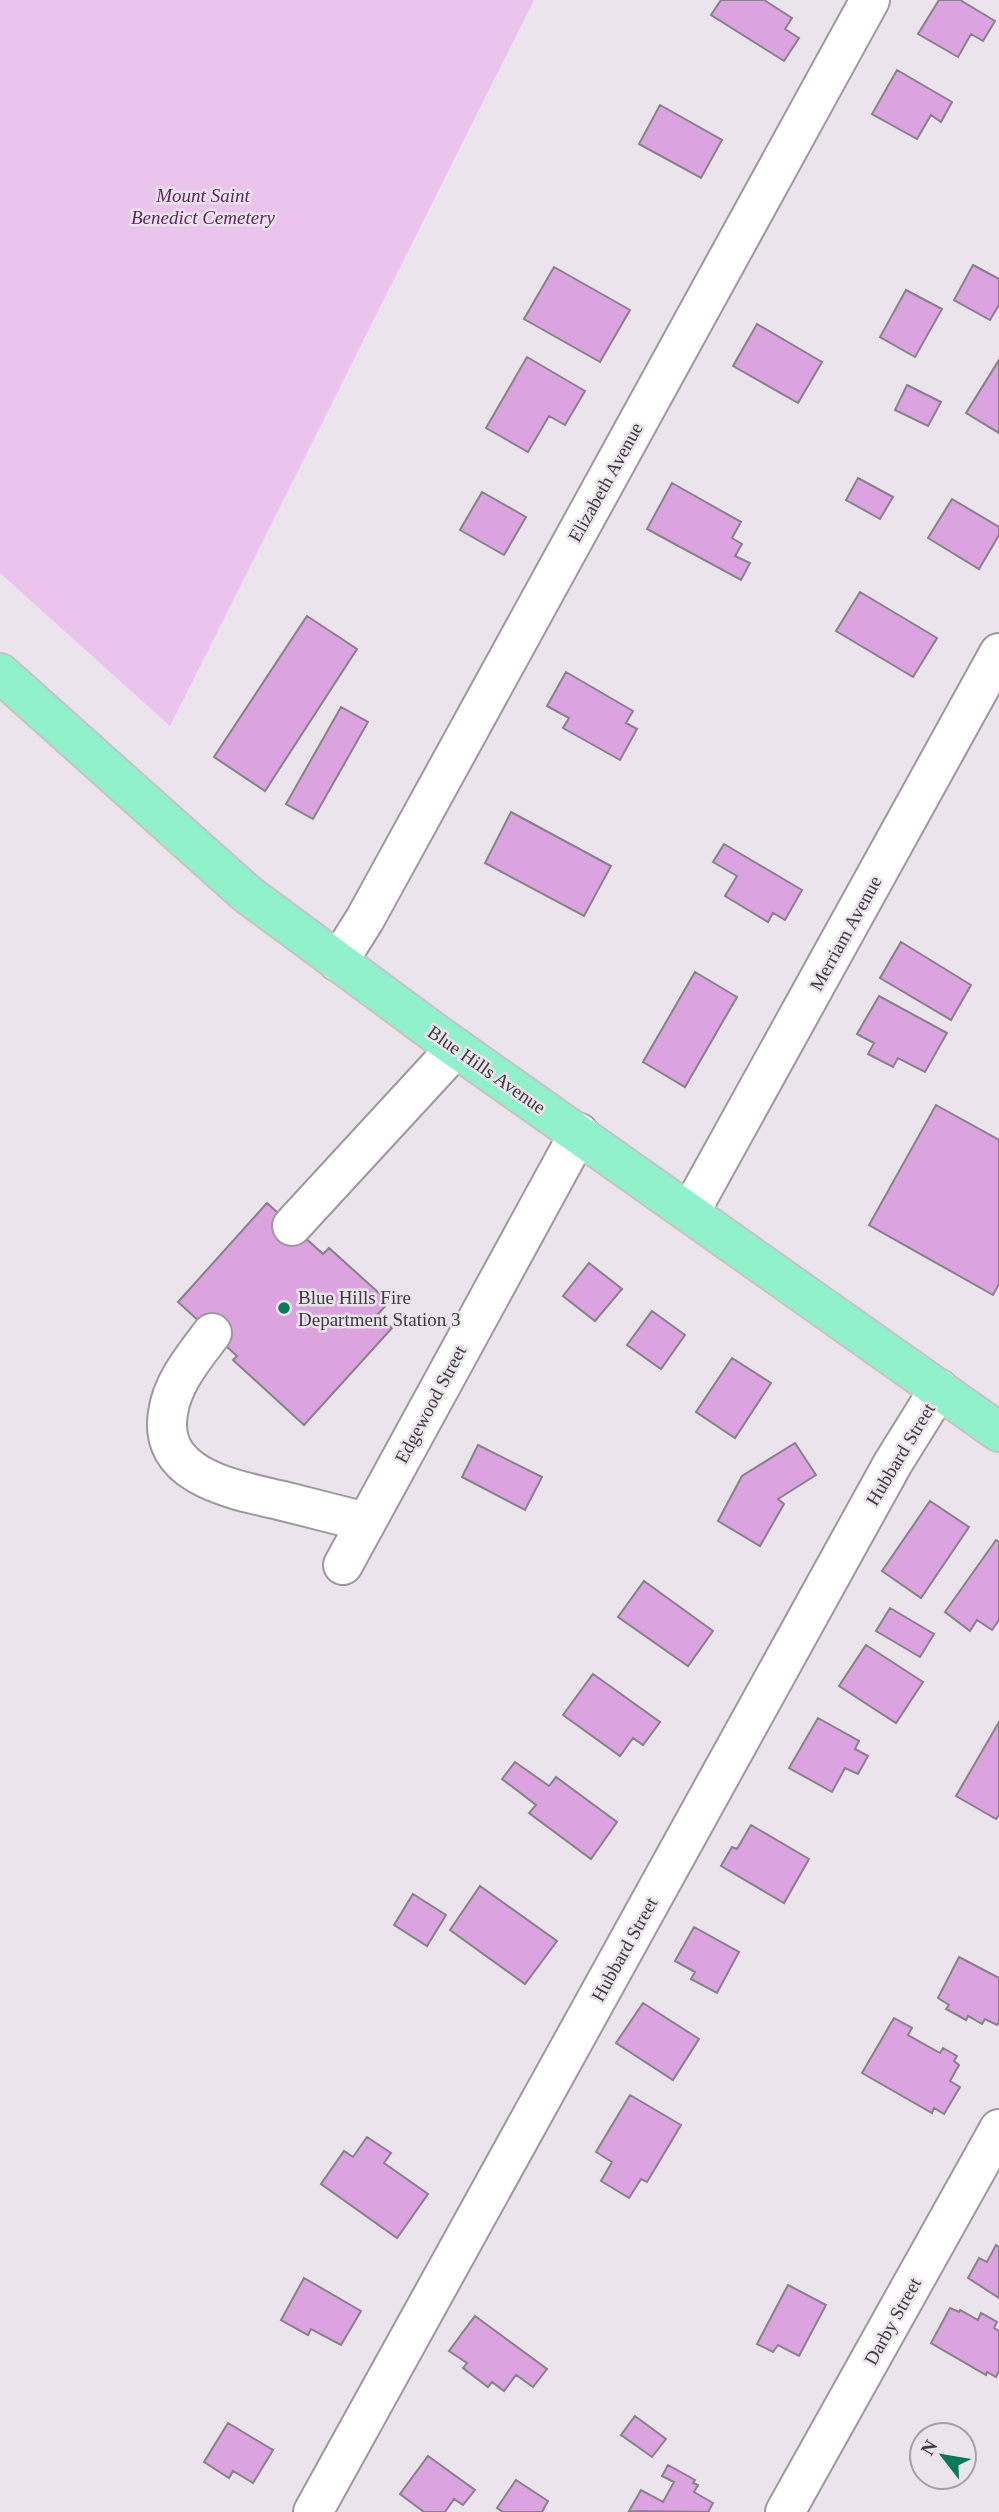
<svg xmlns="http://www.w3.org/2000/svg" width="999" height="2512" font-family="Georgia,serif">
<rect width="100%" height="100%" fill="#ece4ed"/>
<path fill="#ebc4ed" d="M0 0H534L170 726 0 573Z"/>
<path fill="#dba4e0" stroke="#898189" stroke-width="2" d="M721 0H764L792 18 785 29 799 38 784 61 711 15Z
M939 0H960L995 21 983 41 971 34 958 57 918 34Z
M897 70 952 102 941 122 931 115 917 139 872 114Z
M660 105 722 140 701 178 639 144Z
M973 265 999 279V305L990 320 954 300Z
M554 267 630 310 600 362 524 319Z
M906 290 942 309 915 357 880 337Z
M757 324 822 362 798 403 733 366Z
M527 357 585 391 565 425 549 416 528 452 486 428Z
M999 360V433L966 413Z
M907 385 941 402 928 426 895 410Z
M858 478 893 497 880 519 846 500Z
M672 483 741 522 732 538 742 544 735 556 750 563 741 580 647 529Z
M482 492 526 517 504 555 460 530Z
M952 499 999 527V535L979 569 928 538Z
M860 592 937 638 913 677 836 631Z
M307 616 357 649 265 791 214 757Z
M566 672 633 711 626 723 637 729 620 760 563 728 569 718 547 706Z
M341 707 368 722 313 819 286 804Z
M511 812 611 866 584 916 485 863Z
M724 844 802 890 785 920 773 913 768 922 725 896 737 876 713 862Z
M901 942 971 985 951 1020 880 978Z
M695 972 737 997 685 1087 643 1062Z
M879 996 947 1033 925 1072 898 1058 893 1067 868 1054 874 1043 857 1034Z
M936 1105 999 1140V1284L993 1295 869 1225Z
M267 1203 323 1254 329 1248 389 1302 378 1314 392 1328 304 1425 233 1360 237 1356 178 1302Z
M589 1263 622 1289 595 1321 563 1296Z
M652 1311 685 1335 661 1369 627 1345Z
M732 1358 771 1383 735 1438 696 1412Z
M795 1443 816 1475 778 1499 784 1504 760 1546 718 1521 742 1476Z
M478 1445 542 1477 525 1510 462 1477Z
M930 1501 969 1527 921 1598 882 1571Z
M996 1540 999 1542V1620L992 1630 977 1620 970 1631 945 1612Z
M644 1581 713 1631 688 1666 618 1617Z
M890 1608 934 1634 920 1657 876 1631Z
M866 1645 923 1682 896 1723 839 1686Z
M593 1674 660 1722 643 1745 633 1738 620 1756 563 1715Z
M818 1718 859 1741 855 1749 868 1756 858 1774 845 1768 832 1792 789 1768Z
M999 1722V1815L996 1819 956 1796Z
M515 1762 549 1786 556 1777 617 1822 591 1859 529 1813 536 1805 502 1779Z
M751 1825 809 1859 784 1903 721 1866 732 1847 737 1849Z
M480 1886 557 1941 525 1984 450 1930Z
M413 1894 446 1915 427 1946 394 1925Z
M694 1927 739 1952 717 1993 691 1979 695 1972 675 1961Z
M959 1957 999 1978V2022L997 2025 985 2019 982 2024 968 2016 966 2020 946 2009 949 2005 938 1998Z
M643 2003 699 2039 673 2080 616 2043Z
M894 2018 912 2028 908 2035 940 2053 943 2048 957 2056 954 2061 959 2065 950 2081 960 2087 944 2114 934 2108 932 2113 862 2073Z
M630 2095 681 2125 647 2182 641 2179 629 2198 601 2181 612 2162 596 2152Z
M367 2137 391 2153 384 2163 428 2194 397 2238 321 2184 344 2151 353 2157Z
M996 2245 999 2247V2298L968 2278 979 2258 987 2262Z
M304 2278 361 2311 341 2345 311 2329 308 2335 281 2320Z
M788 2285 826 2305 799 2356 778 2345 773 2352 757 2344Z
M950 2308 959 2312 960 2310 978 2320 981 2313 997 2322 994 2328 999 2331V2371L996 2377 987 2372 986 2375 931 2343Z
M475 2316 547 2369 533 2387 516 2375 504 2391 492 2382 488 2387 463 2368 467 2363 449 2351Z
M635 2416 666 2439 652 2457 621 2435Z
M228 2423 273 2450 253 2483 233 2471 229 2478 204 2462Z
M428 2456 475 2490 463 2505 454 2499 445 2512H424L400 2494Z
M668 2465 695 2480 693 2483 698 2485 694 2492 713 2503 708 2512 629 2511 641 2490 663 2502 674 2482 662 2476Z
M516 2480 548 2501 542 2512H503L497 2508Z"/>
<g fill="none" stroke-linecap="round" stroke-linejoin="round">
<defs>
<path id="minor" d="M338 962 365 919 870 0
M690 1212 999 653
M292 1226 456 1048
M212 1333C194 1357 172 1383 168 1413 157 1478 237 1490 283 1501 311 1508 338 1515 366 1522
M343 1565 579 1133
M313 2512 893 1463 939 1389
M785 2512 999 2129"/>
<path id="major" d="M0 673 247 894 439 1036 999 1432"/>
</defs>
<use href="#minor" stroke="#9f97a0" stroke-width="42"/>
<use href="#major" stroke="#c5c4c5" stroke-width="42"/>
<use href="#minor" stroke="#fff" stroke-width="38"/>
<use href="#major" stroke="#91f1cd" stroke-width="38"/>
</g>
<circle fill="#077a56" stroke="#ece4ed" stroke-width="2.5" cx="284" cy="1308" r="7"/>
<g text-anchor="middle" stroke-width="5" stroke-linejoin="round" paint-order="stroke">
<g font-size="19" font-style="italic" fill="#63236a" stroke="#ece4ed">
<text x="203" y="202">Mount Saint<tspan x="203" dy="22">Benedict Cemetery</tspan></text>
</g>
<g font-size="19" fill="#3f3b3f" stroke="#ece4ed">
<text transform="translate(605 482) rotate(-61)" y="7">Elizabeth Avenue</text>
<text transform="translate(845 933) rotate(-61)" y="7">Merriam Avenue</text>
<text transform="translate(487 1069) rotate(35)" y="7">Blue Hills Avenue</text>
<text transform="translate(430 1404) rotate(-62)" y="7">Edgewood Street</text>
<text transform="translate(900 1454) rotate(-59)" y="7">Hubbard Street</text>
<text transform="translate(624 1949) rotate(-61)" y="7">Hubbard Street</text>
<text transform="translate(892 2321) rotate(-61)" y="7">Darby Street</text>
</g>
<g font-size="19" fill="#3f3b3f" stroke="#ece4ed" text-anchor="start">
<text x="298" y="1304">Blue Hills Fire<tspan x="298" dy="22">Department Station 3</tspan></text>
</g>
</g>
<g transform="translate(943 2456) rotate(301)"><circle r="33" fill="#ece4ed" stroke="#a7a0a7" stroke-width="2"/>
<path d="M0-5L12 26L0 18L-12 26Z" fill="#077a56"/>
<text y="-10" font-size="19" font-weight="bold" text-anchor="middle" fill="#3f3b3f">N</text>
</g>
</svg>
